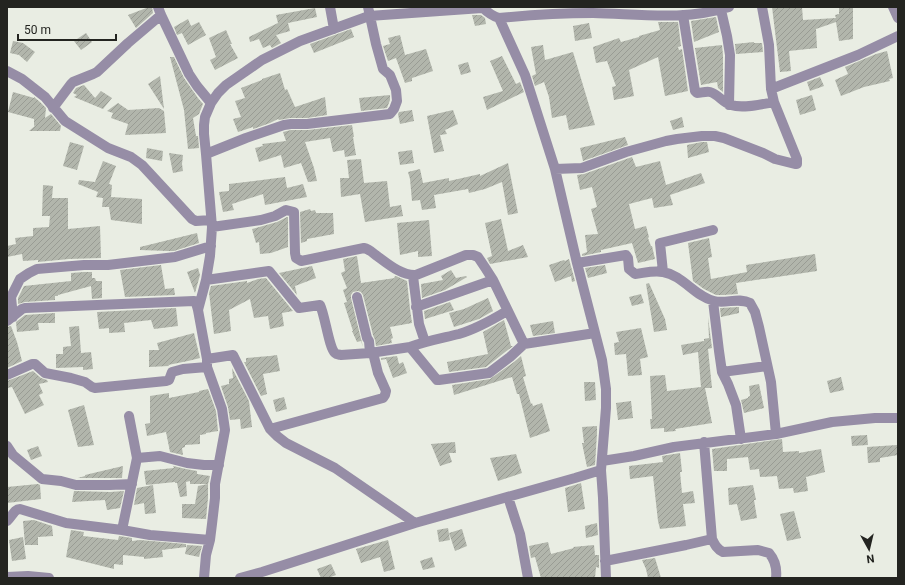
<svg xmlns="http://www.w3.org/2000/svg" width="905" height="585" font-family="Roboto,sans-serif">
<defs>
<pattern id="building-hatch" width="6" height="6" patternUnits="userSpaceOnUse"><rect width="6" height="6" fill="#b2b6ac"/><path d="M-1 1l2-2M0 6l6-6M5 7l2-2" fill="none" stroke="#999c94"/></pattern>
</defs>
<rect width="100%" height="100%" fill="#e9ede3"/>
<path fill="url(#building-hatch)" d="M149 7H152L153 13 136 28 128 15Z
M772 7H802L803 20 836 18 835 15 839 14V7H853V39L839 41 836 22 816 29 817 48 789 51 791 71 780 72Z
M315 8 317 17 288 23 290 31 276 35 281 43 272 48 270 45 263 48 259 39 250 42 249 37 278 23 276 15Z
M472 15H481L485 18 486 24 475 26Z
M716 17 719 32 694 42 691 21Z
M188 19 191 26 199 22 206 35 188 45 182 33 177 35 174 27Z
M658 22H678L681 46 678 47 679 50 682 49 688 91 665 96 658 57 629 70 634 96 614 100 612 87 616 86 607 61 596 63 593 47 619 38 621 42 639 37V36L660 30Z
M589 23 592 38 575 41 573 26Z
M351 29 354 37 314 53 310 44Z
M226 30 232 44H230L238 58 215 70 210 60 216 57 209 38Z
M86 33 92 42 81 50 74 41Z
M400 35 405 55 426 49 433 71 412 78V81L405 83 396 58 388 61 383 46 390 44 388 38Z
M13 41 23 43 35 52 27 62 19 55 10 53Z
M754 42V43H762L763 52 736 54 735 44Z
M543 45 545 60 573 52 595 125 569 130 566 115 552 118 549 97 544 82 535 86 532 76 536 74 531 47Z
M722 45 723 55V92L718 88 717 82 701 85 695 48Z
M887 51 893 78 889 79 890 81 864 87 841 96 835 80 848 74 845 67 876 54Z
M502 56 516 84 520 82 524 92 487 110 483 97 503 91 490 61Z
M170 57H174L184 78 198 98 203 104 199 114 193 118 196 136H198L199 148 188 149 184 110Z
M468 62 471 72 461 75 458 65Z
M280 73 285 90 287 89 295 107 325 97 327 115 307 118H290L279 120 278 119 270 123 253 129V127L238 132 233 119 241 117 235 101 245 98 241 88 262 80V79Z
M160 76 164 109 148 84Z
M820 77 824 86 810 91 807 82Z
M84 85 95 98 101 91 112 98 103 109 74 97 77 95 73 93 76 88Z
M13 92 34 98V97L40 102 46 108 45 118 51 114 61 126 60 131H29L36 125 34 126V119L8 112Z
M390 95V100L387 108 361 111 359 98Z
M812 95 816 110 800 115 796 100Z
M118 103 128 110 159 108 164 111 166 133 125 135 128 124 111 118 113 113 107 111Z
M412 110 414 121 400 124 398 114 399 112Z
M453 110 458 124 445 130 447 134 440 135 444 151 434 153 427 116Z
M682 117 684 127 673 130 670 121Z
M352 125 354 137H353L356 155 345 157 344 150 333 152 330 138 305 142 314 168 317 181 308 182 301 163 284 168 281 155 259 162 255 148 263 146 262 144 286 141 283 132 291 130H308Z
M625 137 628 145 583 161 580 148Z
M70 142 84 146 77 170 63 166Z
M702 142H707L709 152 688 158 687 145Z
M147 148 163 151 162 161 146 158Z
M412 150 414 163 400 165 398 152Z
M169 153 183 155 182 164 183 171 173 173Z
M632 157 636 167 660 161 666 185 701 173 705 183 670 195 673 205 654 208 652 198 629 204 635 229 646 226 649 237 648 238 651 246H652L655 259 638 263 632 243 601 250V252L582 256V254L587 252 585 235 598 234 591 209 597 207 592 187 580 190 577 175 584 174Z
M361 159 364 183 387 181 390 207 401 205 403 216 365 222 360 194 341 197 340 178H349L347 160Z
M103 161 116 166 109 184 112 185 111 197 142 199V224L111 220 109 207H102L103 198 96 197 98 192 78 184 79 180 95 182Z
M508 163 518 213 508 215 502 182 485 189 469 193 468 189 434 195 436 208 422 210 420 200 412 201 410 179 408 172 420 169 423 183 449 178V181L480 174V176Z
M285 177 287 188 303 184 307 197 265 205 263 194 232 204 234 210 223 212 219 192 229 191V184Z
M43 185 53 186 52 198H68V229L100 226 101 258 69 259 38 262V260L23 261 22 254 7 257V246L16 244 15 238 33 236V228L49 227 50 216H42Z
M310 209 311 211 315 210 316 213H333L334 234 307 239V241L301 243 300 212Z
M287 217H288V247L271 253 260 254 259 242 256 243 252 229 277 222Z
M501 219 508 251 523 245 528 257 490 264 487 258 492 256 485 223Z
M429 220 432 256 418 257V251L400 255 397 223Z
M197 233 199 243 174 251H168L140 250V247Z
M709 238 712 257 708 258 711 279 747 272 746 265 815 254 817 271 736 283 738 294 723 295H716L704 289 693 281 688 243Z
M357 256 361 283 395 278 394 277 396 276 407 281 410 309 412 323 390 327 393 338 391 339 392 343 376 346 375 340 373 335 363 295 361 292 358 291 353 292 351 295V298L363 347 361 341 357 342 352 331H353L344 303 347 302 343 290 347 288 341 273 345 271 343 259Z
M569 259 575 281 572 282 571 276 555 282 549 265 564 260 565 261Z
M161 265 165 289 174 288 175 295 125 297 120 270Z
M605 265 607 273 588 278 585 268Z
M312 266 316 278 295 286 297 295 279 273Z
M198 268 200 275 195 293 187 272Z
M451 270 456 278 466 276 467 277 445 290 422 298 421 284 443 280 441 276Z
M84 272H92V278H95L96 281H102V298L92 299 91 286 58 295V296H55V300L25 302 18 304V298L24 286 71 281V273Z
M266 278 293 311 282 313 284 326 270 329 268 316 254 318 250 299 229 310 231 331 214 334 209 293 211 286 247 281V283L258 279Z
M649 283 665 319 667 330 654 332 646 284Z
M641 294 644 303 632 306 629 297Z
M488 298 493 311 479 319 454 327 449 313 464 309Z
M450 302 454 310 425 319 424 311Z
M739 307V313L721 317 720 308Z
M176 308 178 326 154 329 151 320 124 323 125 332 109 333V328L99 329 97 312Z
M55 313V323H38L39 330 17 332 16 322 25 315Z
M708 317 712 348 708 349 712 388H705L712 423 675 429 676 431 664 432V428L651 429 650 419H652L650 376 665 375 667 391 701 387 698 352 683 355 681 345 704 341V339L709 338Z
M504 320 511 346H513L486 367 449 372 447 362 488 354 483 332Z
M553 321 555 333 533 336 530 325Z
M11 326 17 342 22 361 7 368V327Z
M79 326 81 353 91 352 93 369 83 370V367L56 368V354H63V347L71 346 69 327Z
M641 328 648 357 640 359 642 375 628 376 626 354 615 355 614 343 619 342 616 332Z
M194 333 200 358 188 361 168 365 169 366 149 367V350H159L157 343Z
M277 355 280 371 263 374 267 394 261 396 244 362H246V358L270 356Z
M397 356 399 364 403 362 407 373 393 378 386 359 381 360V358Z
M521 356 526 376 523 377 531 404 532 403 533 406 542 403 550 431 530 438 519 394H517L512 377 454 395 452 385 490 379 514 362Z
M232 368 249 401 252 427 241 429 240 419 230 420 228 407 221 386 229 384V379L233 378Z
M33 371 41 378 47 380 48 382 39 384 43 393 39 395 44 405 25 414 12 387 7 388V381Z
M841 377 844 390 830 393 827 381Z
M584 382H595L596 400 585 401Z
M759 384 764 408 744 413 741 400 748 398V397L750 396 749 386Z
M208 389 216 411 218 431 206 433V434L200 435V444L185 445V447L182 448 183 455 170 452 166 432 147 436 145 424 150 423V396L169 393V398L199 392V391Z
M284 397 287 409 276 412 273 400Z
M631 401 633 418 618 420 616 403Z
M84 405 94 445 78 447 68 410Z
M597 426V433L595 465 587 467 582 443H584L582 427Z
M867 435 868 445 852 446 851 436Z
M782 439 783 452 799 451V453L821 449 825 472 806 477 808 491 794 493 793 488 779 489 777 476 760 477 759 469 750 470 748 457 727 459V471H714L712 449Z
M455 442 456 453H449L452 462 440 466 431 444Z
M897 445 898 455 880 458V462L868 463 867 447Z
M38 446 42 456 31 460 27 450Z
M680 453 682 472H680L682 493 693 491 695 503 683 504 686 526 660 529 658 521 653 476 630 479 629 466 663 462 662 456Z
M516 454 522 473 498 481 490 458Z
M123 466 122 478H78L85 476V475Z
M173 466 186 469 197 471V474L210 476 208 484H190V481L186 482 187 496 180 497 177 483H175V482L146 485 144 471 174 468Z
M581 483 585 509 568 512 565 488Z
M38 484 40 485 41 499 7 503V487Z
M208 484V498L206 519 182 518V504H195L198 486Z
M153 485 156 513 145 514 144 503 134 505 137 488Z
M753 485 756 500H754L757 518 741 521 737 504 729 505 728 488Z
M74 491 110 492 124 491 120 508 107 510 105 500 72 502Z
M794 511 801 538 787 541 780 514Z
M34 520 52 526 53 536 38 537V545H25L23 521Z
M597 523 598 535 586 538 585 526Z
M448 528 450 540 439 542 437 530Z
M462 529 467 546 455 551 449 533Z
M71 530 84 532 83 536 118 540 119 536 132 538V541L140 540 186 544V547L162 550 163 557 144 559V557L123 555V565L114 564V569L66 557Z
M23 537 26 559 12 561 9 540Z
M388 540 395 569 384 572 380 557 361 563 356 549Z
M548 542 551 554 574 548 573 547 594 545 595 555H599V568L596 567 595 578H541L535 557 531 558 529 546Z
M187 545 202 546 199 557 185 554Z
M432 557 435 567 423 570 420 561Z
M655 558 661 578H648L646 569 642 560Z
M331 564 336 575 328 578H321L317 569Z"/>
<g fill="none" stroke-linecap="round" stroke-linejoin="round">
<path stroke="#968da6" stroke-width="10" d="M158 7 161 15 189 74 197 86 211 103
M330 7 334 29
M482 7C487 12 492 16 499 18 530 15 562 13 593 13 639 14 685 21 729 7
M893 7 898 18
M721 10 727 36 730 55 729 105
M683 15 695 91 697 93C701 93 706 91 710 92 718 94 723 103 731 105 743 109 762 104 774 102
M499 18 525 75 555 169 577 263 602 360 606 389V408L601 470 603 498 606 578
M7 71 22 79 45 97 65 121 108 148 131 157 142 165 192 219 196 221 211 220
M771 89 858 55 898 36
M53 108 71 84 73 82 93 74 97 72 128 43 161 15
M206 154 246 138 284 125 291 124H307L390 114 394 109 397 101 396 90 390 75 383 69 376 44 368 7
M555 169 582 168 626 152 666 141 677 139 702 136H715L724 138 763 153 775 159 795 164H797V159L774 102 771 89 769 45 762 7
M212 227 261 220 275 216 286 210 294 212 295 253 296 258 301 261 364 248C369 249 373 253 377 256 388 264 402 276 416 275L466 255H473L478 257 486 269 493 280 524 344 595 333
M577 263 626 255 628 258 629 269 635 274C644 273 654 270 663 272 683 275 694 296 714 301 726 304 739 297 750 303L755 312 759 327 771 382 776 434
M663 272 660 243 713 230
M413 276 419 324 425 342
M206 280 269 271 299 308 320 305C325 315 329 348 335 353 337 355 338 354 341 355L370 353 410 347 437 380H439L489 373 510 357 524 344
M357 297 367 338 369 341 370 353
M713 301 719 351 722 372 728 384 736 405 741 439
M416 307 493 280
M13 317 11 297 20 279 29 273 37 269 84 265H108L175 257 211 246
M7 321 22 309 25 308 194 301 196 303 198 310
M410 347C426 341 443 338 459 334 476 329 492 320 507 311
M207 359 233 355 270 429 277 436 286 443 335 468 415 523
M722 372 767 366
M7 375 32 364H35L45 373 71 378 85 382 92 387 95 388 166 381 169 380 172 372 183 369 207 367
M270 429 383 398 385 395 386 391 378 373 373 353
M704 442 712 539C715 545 717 549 723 552L758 550 769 553C775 560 777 569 776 578
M7 446 13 455 42 479 61 481 76 485H110L132 484
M137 458 160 456 187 463 204 465H219
M602 461 634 456 674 447 776 434 832 422 875 418H898
M508 497 520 534 528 578
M7 521C12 517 14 509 20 509L66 523 122 530 150 535 210 540
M122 530 137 458 129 416
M605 561 686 545 712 539
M7 577 28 576 49 578
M204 578 206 555 210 540 212 524 215 498V484L225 430 222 409 207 367V359L198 310 206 280 210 256 212 227 206 154 204 134V125L205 117 211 103 218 93 226 85 262 60 300 41 369 16 482 8
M240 578 262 572 415 523 575 478 601 470"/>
</g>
<rect width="905" height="585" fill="none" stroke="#232420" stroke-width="16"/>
<g transform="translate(869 549) rotate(172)" stroke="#e9ede3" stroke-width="3" paint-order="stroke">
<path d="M0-3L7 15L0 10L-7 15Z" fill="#232420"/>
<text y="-6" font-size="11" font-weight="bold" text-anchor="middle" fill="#232420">N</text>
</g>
<path d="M18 34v6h98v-6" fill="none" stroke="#232420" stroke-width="2"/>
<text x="24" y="34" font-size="12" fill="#232420" stroke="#e9ede3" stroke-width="3" paint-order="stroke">50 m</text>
</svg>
